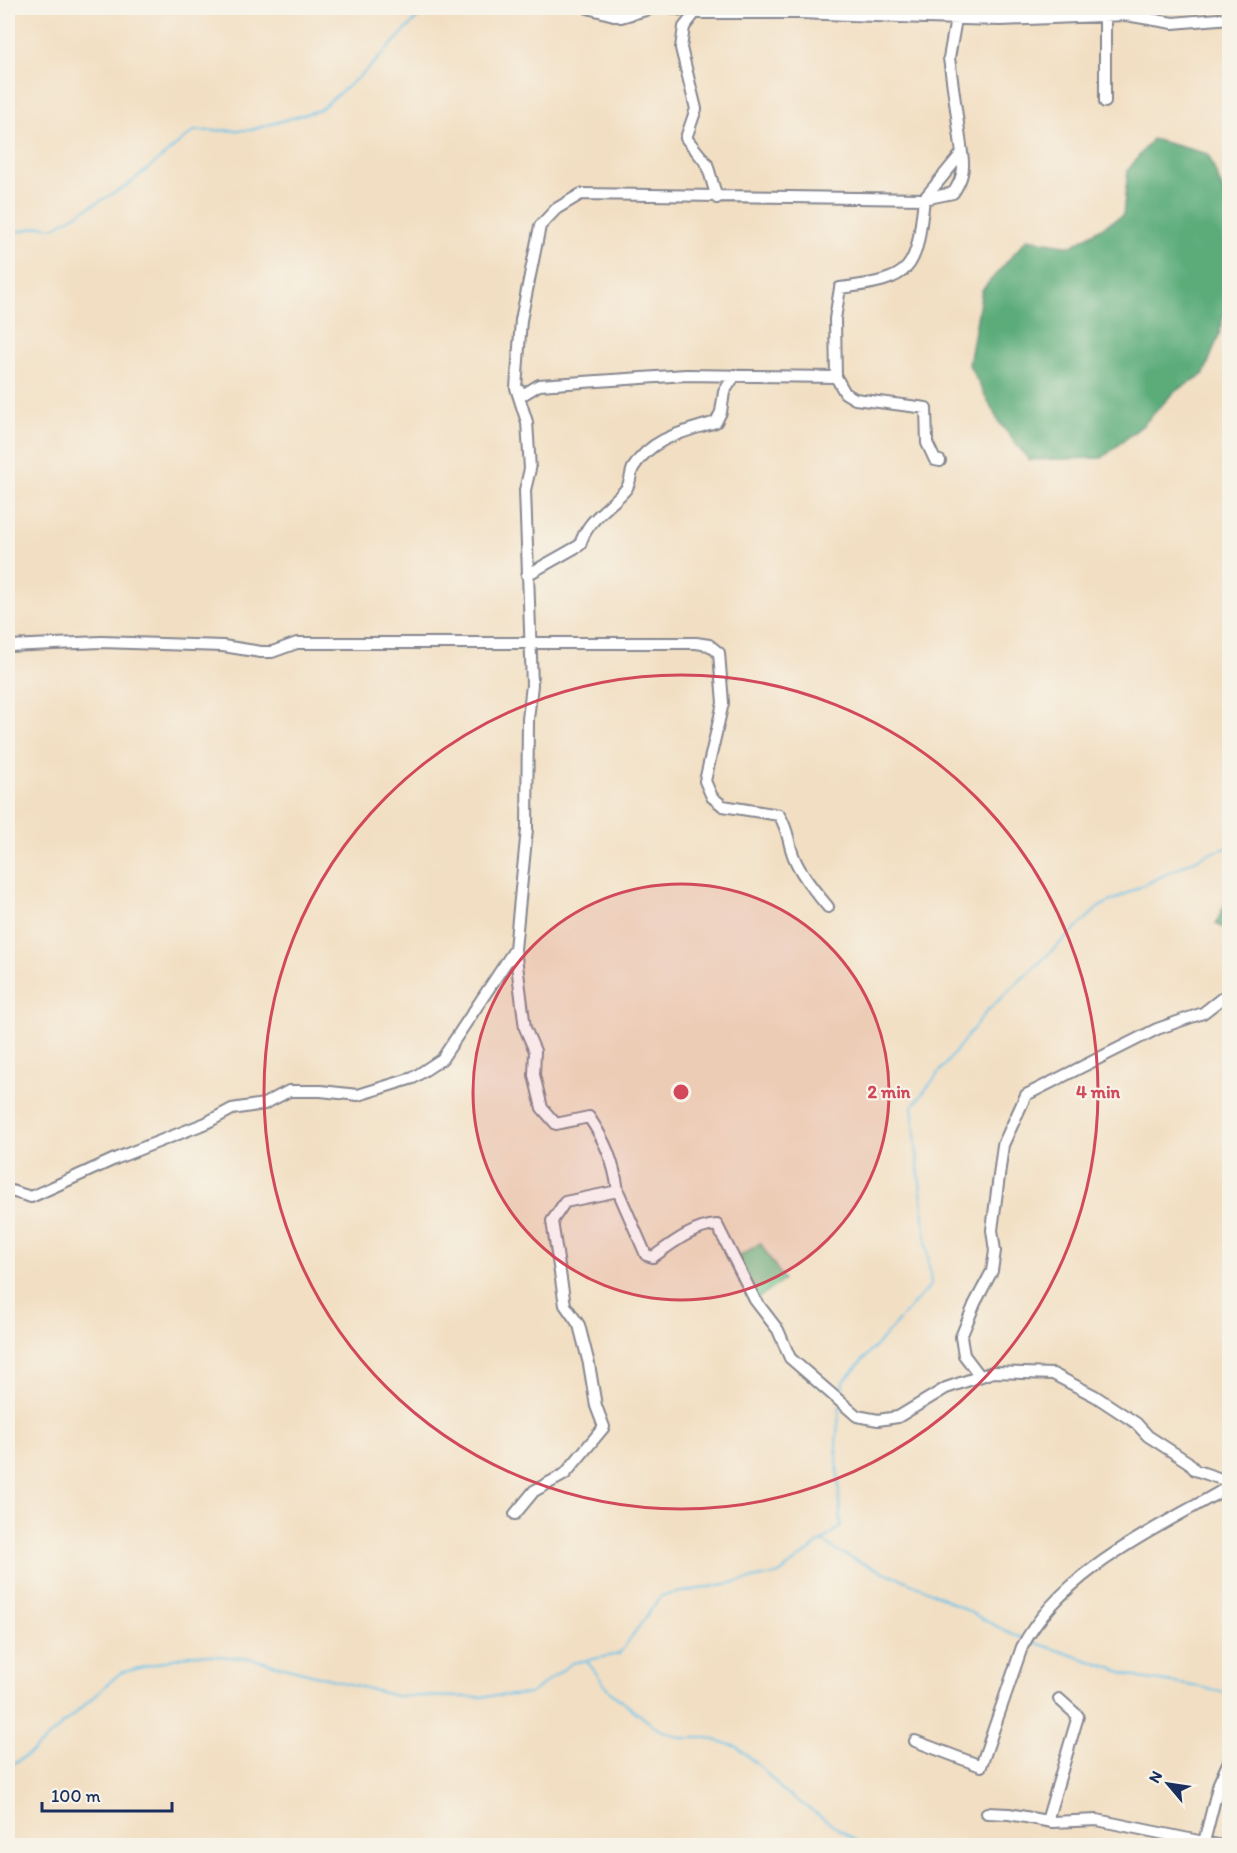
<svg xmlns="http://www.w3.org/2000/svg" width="1237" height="1853" font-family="Itim,sans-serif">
<rect width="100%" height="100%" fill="#f7f3e8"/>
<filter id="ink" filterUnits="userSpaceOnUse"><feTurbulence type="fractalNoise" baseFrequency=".0167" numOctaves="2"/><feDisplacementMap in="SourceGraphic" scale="12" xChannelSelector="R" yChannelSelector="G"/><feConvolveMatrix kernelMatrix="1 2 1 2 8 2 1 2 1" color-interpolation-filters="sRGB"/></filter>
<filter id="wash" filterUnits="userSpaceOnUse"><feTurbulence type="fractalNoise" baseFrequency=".008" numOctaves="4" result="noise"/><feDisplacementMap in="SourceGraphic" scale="24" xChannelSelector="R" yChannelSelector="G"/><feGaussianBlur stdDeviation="1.35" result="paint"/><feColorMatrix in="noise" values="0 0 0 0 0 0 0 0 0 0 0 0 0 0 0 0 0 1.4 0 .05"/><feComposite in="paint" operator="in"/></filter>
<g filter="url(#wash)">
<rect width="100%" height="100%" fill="#f2dfc3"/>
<path fill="#6fc88f" stroke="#457c76" stroke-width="1.5" d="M760 1243 784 1280 753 1301 731 1262Z"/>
<path fill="#5bac7a" stroke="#3b6e6c" stroke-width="1.5" d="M1152 139 1208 154 1229 206 1230 287 1219 335 1204 374 1174 392 1143 425 1102 458 1029 460 999 422 969 365 982 290 1027 239 1072 246 1123 215 1128 170Z
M1229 895 1230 931H1229L1216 924Z"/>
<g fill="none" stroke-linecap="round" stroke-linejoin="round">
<path stroke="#6ac1e8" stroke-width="2" d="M8 234 42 226 53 228 128 185 194 131 251 130 319 110 367 70 427 8
M841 1397 843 1382 931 1285 912 1107 987 1011 1099 907 1207 854 1230 847
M822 1541C859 1566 901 1576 939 1596 967 1610 993 1626 1022 1638
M1030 1641 1140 1678 1200 1687 1230 1694
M587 1661 610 1692 658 1729 682 1738H708L737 1747 762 1768 782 1790 864 1846
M8 1767 32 1752 120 1673 193 1654 253 1659 396 1696 475 1697 530 1694 572 1663 619 1654 661 1596 779 1574 841 1526 836 1443 840 1406"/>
</g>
</g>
<g filter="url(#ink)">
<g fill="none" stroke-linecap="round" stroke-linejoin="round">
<defs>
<path id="minor" d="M588 8 621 17 653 8
M673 8 695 13H800L925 18 1000 20 1126 15 1173 23 1230 18
M1105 8V102
M695 13 684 27 681 48 696 109 686 138 707 164 717 198
M836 377 835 319 840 288C915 279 916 270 924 199L953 193C962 180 965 169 962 153
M516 388 524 394 539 385 686 375 836 377 845 393 855 399 926 408 927 443 935 460 940 461
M527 575 580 545C587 519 610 508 626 489 631 483 630 474 633 468 652 437 684 432 716 422L721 412 724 392 735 375
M8 646 101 642 223 646 261 652H272L297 643H696L709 645 719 653 723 703 705 781 712 797 723 806 779 815C789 831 787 839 793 855 800 874 815 891 828 907
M8 1190 31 1197 117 1158 206 1123 232 1109 264 1104 289 1091H321L358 1095 413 1078 442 1059 515 949
M618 1191 646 1255 653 1257C671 1244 694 1226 717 1225L755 1300 778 1330 790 1358 857 1416 878 1420 898 1417 946 1388 993 1372 1053 1374 1095 1396 1136 1423 1148 1436 1188 1462 1195 1470 1230 1482
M980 1376 964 1355 961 1337 975 1303 992 1271 995 1251 992 1230 1003 1145 1026 1095 1157 1029 1203 1013 1230 992
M515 1514 534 1491 565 1474 604 1427 596 1406 589 1364 579 1325 565 1305 552 1221 565 1202 618 1191C614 1162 605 1141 589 1117L556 1124 542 1108 534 1075 535 1051 525 1028 515 949 527 829 528 719 532 685 525 490 530 469 527 422 516 388 521 320 540 226 556 209 581 194 924 199 962 153 949 58 958 8
M915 1741 981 1766 1022 1647C1063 1569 1157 1529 1230 1486
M987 1813 1009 1814 1052 1822 1097 1820 1223 1846
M1047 1821 1078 1716 1059 1699
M1203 1846 1219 1783 1230 1759"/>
</defs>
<use href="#minor" stroke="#868790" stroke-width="14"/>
<use href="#minor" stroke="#fff" stroke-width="10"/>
</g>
</g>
<circle cx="681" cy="1092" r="208" fill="#d1495b" fill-opacity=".12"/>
<g fill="none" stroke="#d1495b" stroke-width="3">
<circle cx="681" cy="1092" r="208"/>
<circle cx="681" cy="1092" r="417"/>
</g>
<circle cx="681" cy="1092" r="9" fill="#d1495b" stroke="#f7f3e8" stroke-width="3"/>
<g font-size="18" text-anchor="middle" font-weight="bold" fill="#d1495b" stroke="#f7f3e8" stroke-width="4.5" stroke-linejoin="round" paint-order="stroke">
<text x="889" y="1098">2 min</text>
<text x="1098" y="1098">4 min</text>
</g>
<rect width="1237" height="1853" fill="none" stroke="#f7f3e8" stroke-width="30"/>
<g transform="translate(1168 1784) rotate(299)" stroke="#f7f3e8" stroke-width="4.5" paint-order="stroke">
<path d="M0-4.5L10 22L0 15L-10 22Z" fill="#1b2f5e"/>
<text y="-9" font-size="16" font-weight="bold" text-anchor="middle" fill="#1b2f5e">N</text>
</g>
<path d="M42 1802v9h130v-9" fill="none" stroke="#1b2f5e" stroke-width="3"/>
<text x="51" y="1802" font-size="18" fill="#1b2f5e" stroke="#f7f3e8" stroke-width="4.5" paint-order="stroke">100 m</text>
</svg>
